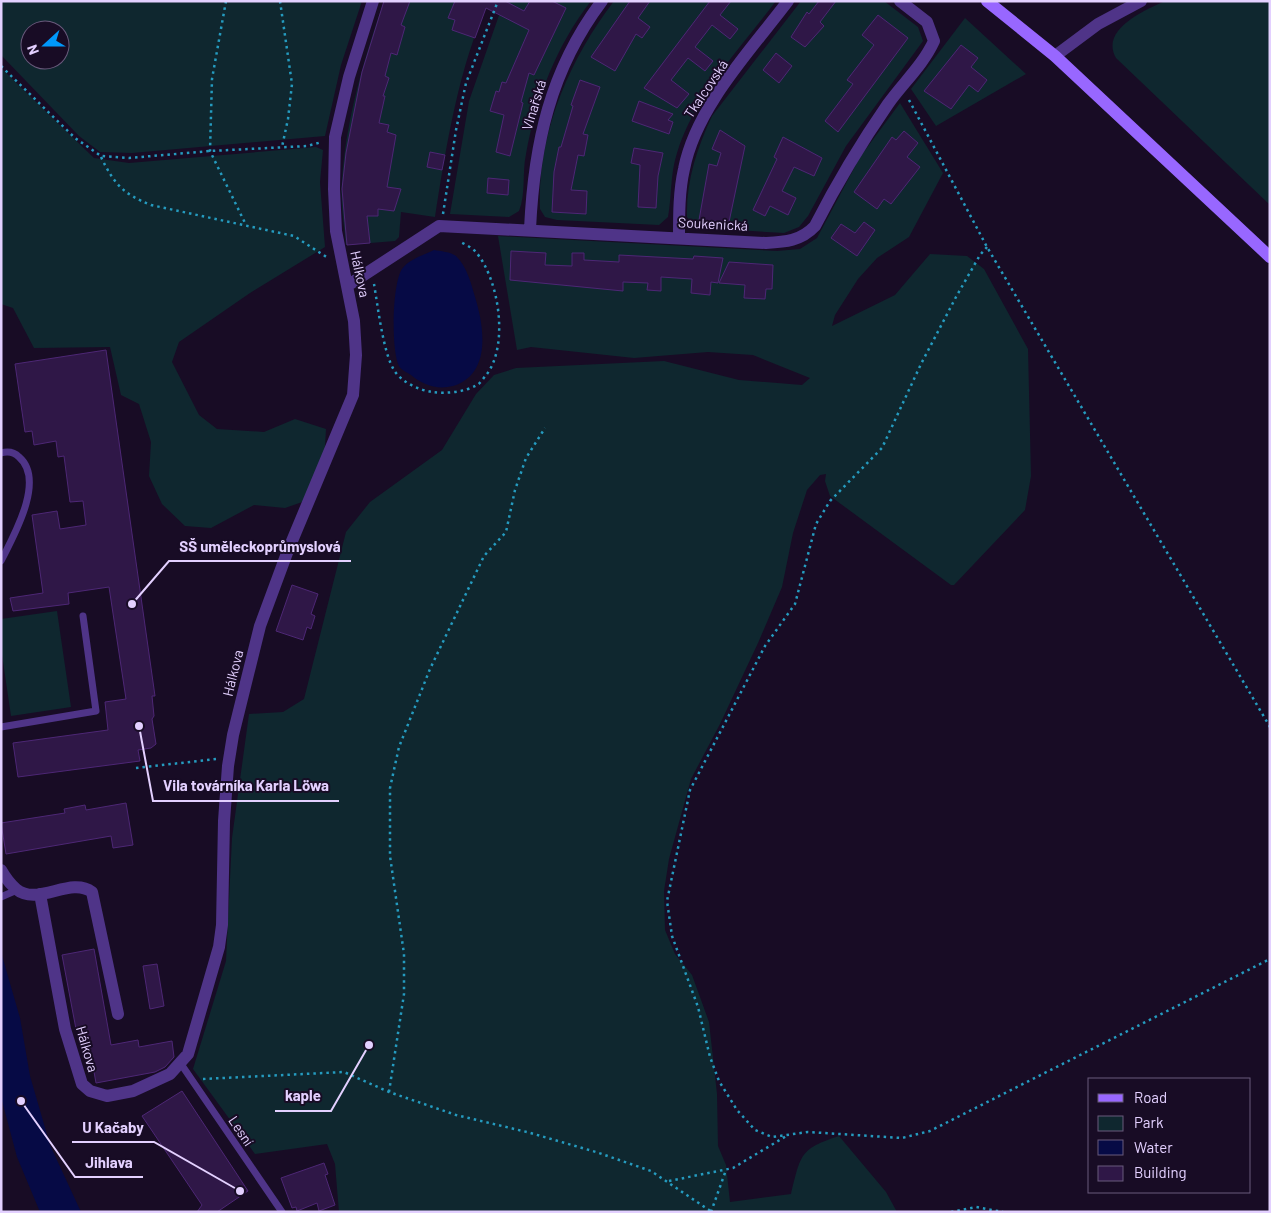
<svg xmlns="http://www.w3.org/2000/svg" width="1271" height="1213" font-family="Barlow,sans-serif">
<rect width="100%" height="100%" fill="#180c25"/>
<path fill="#0f272f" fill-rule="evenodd" d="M1 1H362L341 65 325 136 132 153 100 152 79 136 1 55ZM30 30H60V60H30Z
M384 1H489C459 65 446 147 435 217L401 212 399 237 395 241 346 245C344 224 340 202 342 180 346 120 364 58 384 1Z
M504 1H591C556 46 536 99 526 154 522 172 526 194 519 211L509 217 450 214 469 101Z
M614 1H776C740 49 695 95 677 153 670 174 672 196 668 217L659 225 557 220 545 217 540 209C537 134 569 60 614 1Z
M801 1H884L918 27 923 41 846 146 808 216 799 227 784 233 704 228 693 225 687 217C686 181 697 148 712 116Z
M1165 1H1270V205L1116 58C1100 30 1143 11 1165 1Z
M965 18 1026 74 936 126 911 89Z
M1 68 94 158 129 163 316 147 323 150 320 182 325 247 250 293 179 342 172 362 199 415 217 429 264 432 295 419 326 429 323 480 308 500 285 508 254 505 211 528 185 526 162 504 149 476 151 442 139 404 121 395 110 347 34 348 13 308 1 304Z
M900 103 943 173 909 237 877 258 858 279 835 315 832 326 895 295 930 254 967 256 984 269 1028 349 1031 476 1025 510 954 585H951L830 496 825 481 826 474 820 475 807 490 793 533 782 587 758 643 720 724 691 779 669 859 664 891 665 930 675 954 692 975 709 1022 717 1094 718 1146 726 1165 730 1202 791 1194C801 1155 799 1149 839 1136L886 1192 897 1212H339L335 1164 327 1144 255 1154 193 1069 226 961 232 838 249 714 283 712 304 699 346 532 370 502 442 450 476 394 494 375 516 368 664 361 739 380 802 385 810 378 753 355 708 352 634 358 531 347 517 350 498 236 777 251 800 249 817 238 860 157Z
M57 611 71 707 11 716 1 648V619Z"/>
<path fill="#060a45" d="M434 250C440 251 451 252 456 256 467 267 471 283 475 297 484 326 492 374 453 386 437 390 423 385 411 375 407 372 402 371 399 366 391 351 392 284 402 269 409 259 424 255 434 250Z
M1 952 20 1018 30 1076 50 1145 81 1212H40L17 1157 1 1097Z"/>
<path fill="#2f1747" stroke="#4d2775" d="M384 1H410L401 25 405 27 397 55 391 53 385 76 389 78 383 96H385L379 123 389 125 387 132 396 135 387 187 401 189 394 211 378 209V216H367L370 243 347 245 342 189 346 153 362 72Z
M455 1H505L524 11 530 1H552L566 8 534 75 529 73 521 102 523 103 510 156 496 152 504 115 490 111 496 91 499 92 502 82 506 83 529 30 486 8 475 38 452 30 455 20 448 18Z
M630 1H650L638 18 650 27 642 38 636 34 615 71 591 57Z
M710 1H731L720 15 738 29 730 39 712 25 695 47 713 61 705 71 688 58 671 80 689 94 677 108 644 88Z
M819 1H836L820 22 824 26 805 47 791 37 807 12 809 14Z
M878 15 908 38 838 132 825 121 853 84 847 80 874 45 862 35Z
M961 45 978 58 971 67 987 80 978 92 969 85 951 109 924 91Z
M776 53 792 66 779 83 763 70Z
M580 80 600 87 583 134 588 135 584 156 578 155 571 190 587 191 586 214 552 212 554 172 559 147H561L573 106 571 105Z
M639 101 673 114 668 120 673 122 669 134 632 121Z
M720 130 745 146 729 222 699 220 709 164 717 166 721 153 712 149Z
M904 131 918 143 907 157 920 167 891 204 884 199 877 209 854 192 892 137 896 140Z
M783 137 822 158 814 176 794 167 782 191 796 198 788 215 770 206 765 216 753 210 777 159 774 157Z
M634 148 663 153 658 176 656 208 638 207 640 165 631 163Z
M430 152 445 155 442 170 427 167Z
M488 178 509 180 508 195 487 193Z
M864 222 875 230 857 256 831 238 841 224 855 233Z
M511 251 546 253 545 265 572 266V253H584V260L619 262V255L693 259 694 256 723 258 718 283 711 282 710 295 691 293 692 279 661 277V291L647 290 648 283 623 282V291L510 280Z
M729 262 773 265 772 289H766L765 299 744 298 745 285 719 283Z
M106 350 155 696H152L154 716 152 719 156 744 151 748 138 750 140 761 18 777 13 743 108 730 105 702 126 699 109 587 68 593 69 604 13 611 10 598 43 593 32 515 57 511 60 529 86 525 83 501 70 502 64 456 58 457 56 441 34 445 32 431 25 432 15 364Z
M292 585 318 594 311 614 315 616 311 629 307 627 303 640 276 631Z
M126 803 133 845 113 848 111 836 6 854 1 823 65 813 64 809 85 805 86 810Z
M94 949 111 1045 138 1040 139 1047 172 1041 174 1057 165 1067 155 1072 96 1083 88 1038 76 1029 62 955Z
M157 964 164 1006 150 1009 143 966Z
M182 1091 248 1191 217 1212H197L202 1205 142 1116Z
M324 1163 328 1174 325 1175 335 1205 319 1211 317 1203 297 1211 296 1207 292 1208 281 1178Z"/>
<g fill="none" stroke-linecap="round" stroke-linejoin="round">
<path stroke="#259bbf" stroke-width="2.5" stroke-dasharray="2.5 4" stroke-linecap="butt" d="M226 1 212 79 210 151 246 225
M280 1 292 84 288 119 282 147
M1 66 75 138 101 156 129 158 210 151 307 146 322 142
M909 100 987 247 1270 727
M101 157C114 184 123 194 151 205L294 236 328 258
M443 214 456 130 466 83 498 1
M987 247 980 255 956 297 921 364 882 448 830 501 816 524 795 604 765 646 690 790 667 901 672 936 698 1007 710 1057 719 1081 737 1110 755 1130 772 1137 808 1132 902 1138 930 1131 1270 959
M374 284C378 307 383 352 394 370 401 382 419 390 432 392 446 394 465 392 477 385 481 383 484 377 487 374 509 344 499 278 475 251 471 247 464 244 459 241
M136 768 216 759
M203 1079 344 1072 389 1092 456 1115 527 1132 596 1152 651 1171 712 1212
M389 1092 404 994V954L390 856V788L399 747 430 669 484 556 506 532 515 490 526 458 545 428
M669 1181 733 1168 788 1135
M711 1212 726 1170
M951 1212 976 1207 1003 1212"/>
<path stroke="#4f3488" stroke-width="7" d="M1 453C8 451 14 452 19 457 46 480 13 537 1 561
M1 727 96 711 83 616
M1 897 17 890
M181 1064 282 1212"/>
<path stroke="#4f3488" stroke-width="12" d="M1055 56 1098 24 1141 1
M530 229C534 144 550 70 602 1
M679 237C679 214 679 191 684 169 696 107 751 50 788 1
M347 286 439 226 766 243C785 242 801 241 815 226 837 183 861 143 888 104 903 83 923 65 934 41L927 22 900 1
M1 870C5 877 10 884 16 889 38 907 70 876 92 892L118 1014
M40 894 65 1029 82 1084 90 1091 107 1096 133 1091 170 1074 188 1054 219 947 222 925 224 821 228 766 233 735 260 626 287 553 353 395 356 355 354 321 336 231 334 189 335 137 349 77 373 1"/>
<path stroke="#9867ff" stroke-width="12" d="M987 1 1055 56 1270 257"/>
</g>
<g text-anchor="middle" stroke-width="4" stroke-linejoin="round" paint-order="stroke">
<g font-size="14" fill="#e3d0ff" stroke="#180c25">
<text transform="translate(706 89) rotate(-56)" y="5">Tkalcovská</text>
<text transform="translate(534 105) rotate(-73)" y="5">Vlnařská</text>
<text transform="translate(713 224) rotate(3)" y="5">Soukenická</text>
<text transform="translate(360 274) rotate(78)" y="5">Hálkova</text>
<text transform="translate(233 673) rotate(-76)" y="5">Hálkova</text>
<text transform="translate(87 1049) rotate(74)" y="5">Hálkova</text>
<text transform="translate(241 1131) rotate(56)" y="5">Lesní</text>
</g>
</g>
<path fill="none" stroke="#e3d0ff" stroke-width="2" d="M132 604L169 561H351M139 726L153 801H339M369 1045L331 1111H275M240 1191L154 1142H72M21 1101L75 1177H143"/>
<g fill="#e3d0ff" stroke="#180c25" stroke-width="2">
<circle cx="132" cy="604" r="5"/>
<circle cx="139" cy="726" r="5"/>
<circle cx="369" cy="1045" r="5"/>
<circle cx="240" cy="1191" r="5"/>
<circle cx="21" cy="1101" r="5"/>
</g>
<g font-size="15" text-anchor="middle" font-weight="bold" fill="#e3d0ff" stroke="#180c25" stroke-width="4" stroke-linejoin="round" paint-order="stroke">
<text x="260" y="552">SŠ uměleckoprůmyslová</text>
<text x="246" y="791">Vila továrníka Karla Löwa</text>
<text x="303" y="1101">kaple</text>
<text x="113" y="1133">U Kačaby</text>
<text x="109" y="1168">Jihlava</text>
</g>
<rect width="1271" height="1213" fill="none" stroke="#e3d0ff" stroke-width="5"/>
<rect x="1088" y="1078" width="162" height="115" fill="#180c25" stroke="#695a7c"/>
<rect x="1098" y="1094" width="25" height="8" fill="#9867ff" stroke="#695a7c"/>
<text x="1134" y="1103" font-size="15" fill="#e3d0ff">Road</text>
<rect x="1098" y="1116" width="25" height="15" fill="#0f272f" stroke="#695a7c"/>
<text x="1134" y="1128" font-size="15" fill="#e3d0ff">Park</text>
<rect x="1098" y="1140" width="25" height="15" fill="#060a45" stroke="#695a7c"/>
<text x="1134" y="1153" font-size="15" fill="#e3d0ff">Water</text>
<rect x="1098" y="1166" width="25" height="15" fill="#2f1747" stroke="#695a7c"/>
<text x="1134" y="1178" font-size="15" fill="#e3d0ff">Building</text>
<g transform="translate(45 45) rotate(249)"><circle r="24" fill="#180c25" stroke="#695a7c"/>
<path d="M0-4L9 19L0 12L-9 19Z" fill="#0098fb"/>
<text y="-8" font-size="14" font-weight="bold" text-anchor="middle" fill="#e3d0ff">N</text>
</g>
</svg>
